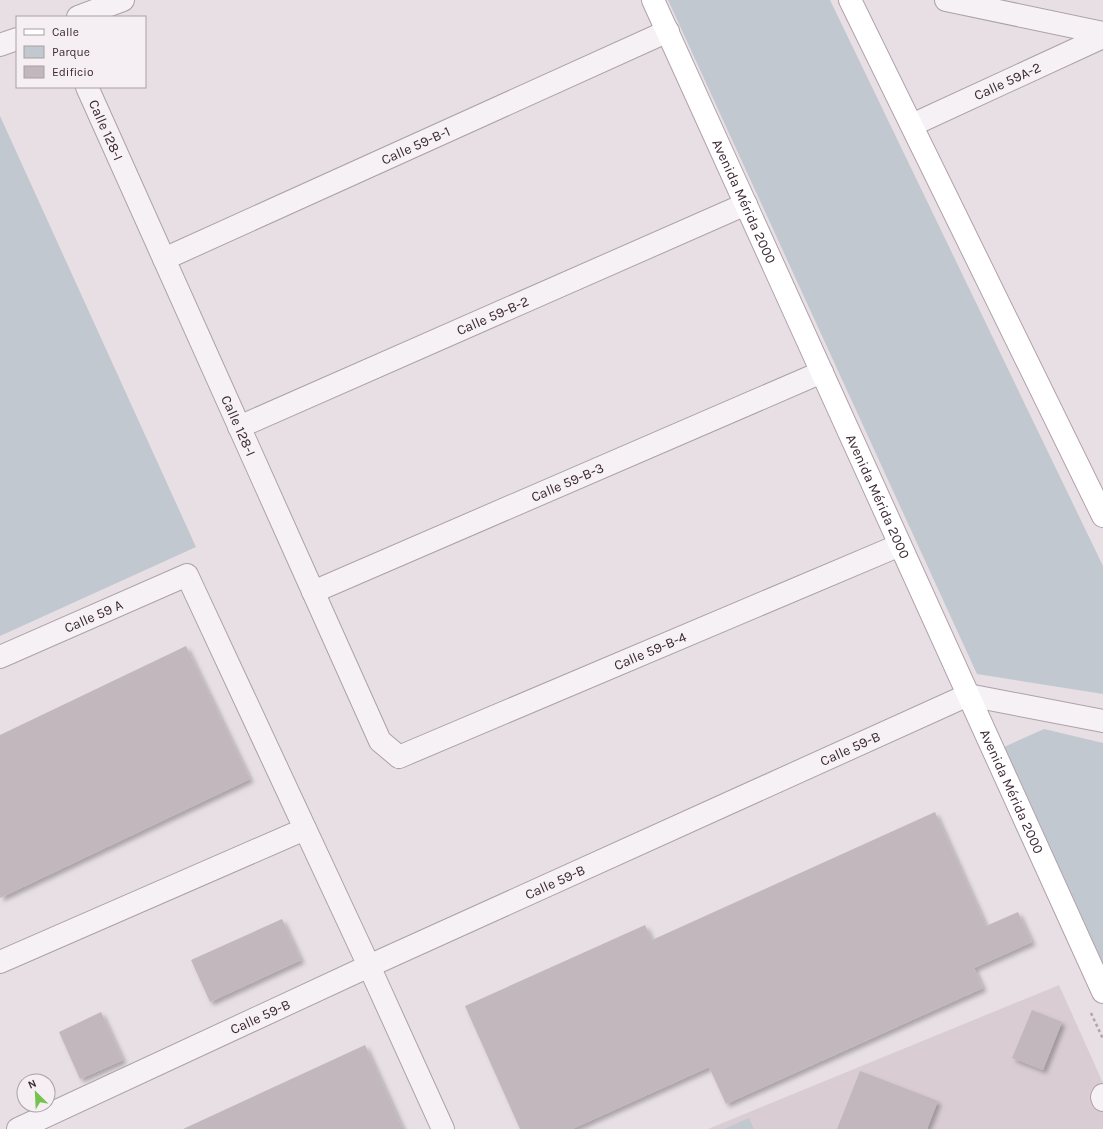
<svg xmlns="http://www.w3.org/2000/svg" width="1103" height="1129" font-family="Karla,sans-serif">
<defs>
<filter id="shadow"><feDropShadow dx="3.5" dy="3.5" stdDeviation="2" flood-color="#0004"/></filter>
</defs>
<rect width="100%" height="100%" fill="#e7dfe4"/>
<path fill="#d9cdd3" d="M1059 985 1103 1083V1129H708Z"/>
<path fill="#c1c8d0" d="M668 0H830L1103 566V694L977 674Z
M0 116 196 547 0 636Z
M1044 729 1103 743V965L1004 747Z
M749 1118 754 1129H724Z"/>
<path fill="#c3b7be" filter="url(#shadow)" d="M186 646 250 779 0 898V735Z
M935 812 986 926 1018 912 1032 942 974 968 983 988 726 1104 709 1067 572 1129H520L465 1006 645 925 652 940Z
M282 919 301 960 210 1002 191 960Z
M1032 1010 1062 1022 1043 1070 1012 1058Z
M101 1012 123 1060 80 1079 59 1032Z
M365 1045 403 1129H183Z
M860 1071 938 1101 927 1129H837Z"/>
<g fill="none" stroke-linecap="round" stroke-linejoin="round">
<defs>
<g id="minor">
<path d="M946 0 1103 33"/>
<path d="M78 17 123 0"/>
<path d="M0 45 17 39"/>
<path id="s1" d="M87 87 380 741 399 757 900 545"/>
<path id="s2" d="M912 125 1103 37"/>
<path id="s3" d="M164 259 668 31"/>
<path id="s4" d="M239 427 746 204"/>
<path id="s5" d="M313 592 822 372"/>
<path id="s6" d="M0 657 187 575 369 966 443 1129"/>
<path d="M0 962 305 829"/>
<path d="M1103 1095 1102 1097 1103 1100"/>
<path id="s7" d="M18 1129 369 966 968 695 1103 721"/>
</g>
<g id="major">
<path id="s8" d="M653 0 1103 992"/>
<path d="M850 0 1103 516"/>
</g>
</defs>
<use href="#minor" stroke="#ada1a8" stroke-width="24"/>
<use href="#major" stroke="#b2a0aa" stroke-width="24"/>
<path stroke="#b0a5ab" stroke-width="2.5" stroke-dasharray="3 3" stroke-linecap="butt" d="M1091 1013 1103 1039"/>
<use href="#minor" stroke="#f6f1f4" stroke-width="22"/>
<use href="#major" stroke="#fff" stroke-width="22"/>
</g>
<g text-anchor="middle" stroke-width="3.5" stroke-linejoin="round" paint-order="stroke">
<g font-size="14" fill="#3d2934" stroke="#f5eef2">
<text dy="5" stroke="none"><textPath href="#s2" startOffset="105">Calle 59A-2</textPath></text>
<text dy="5" stroke="none"><textPath href="#s1" startOffset="47">Calle 128-I</textPath></text>
<text dy="5" stroke="none"><textPath href="#s3" startOffset="276">Calle 59-B-1</textPath></text>
<text dy="5" stroke="none"><textPath href="#s8" startOffset="221">Avenida Mérida 2000</textPath></text>
<text dy="5" stroke="none"><textPath href="#s4" startOffset="277">Calle 59-B-2</textPath></text>
<text dy="5" stroke="none"><textPath href="#s1" startOffset="371">Calle 128-I</textPath></text>
<text dy="5" stroke="none"><textPath href="#s5" startOffset="277">Calle 59-B-3</textPath></text>
<text dy="5" stroke="none"><textPath href="#s8" startOffset="545">Avenida Mérida 2000</textPath></text>
<text dy="5" stroke="none"><textPath href="#s6" startOffset="102">Calle 59 A</textPath></text>
<text dy="5" stroke="none"><textPath href="#s1" startOffset="1014">Calle 59-B-4</textPath></text>
<text dy="5" stroke="none"><textPath href="#s7" startOffset="915">Calle 59-B</textPath></text>
<text dy="5" stroke="none"><textPath href="#s8" startOffset="869">Avenida Mérida 2000</textPath></text>
<text dy="5" stroke="none"><textPath href="#s7" startOffset="591">Calle 59-B</textPath></text>
<text dy="5" stroke="none"><textPath href="#s7" startOffset="267">Calle 59-B</textPath></text>
</g>
</g>
<rect x="16" y="16" width="130" height="72" fill="#f5eef2" stroke="#ab9fa6"/>
<rect x="24" y="29" width="20" height="6" fill="#ffffff" stroke="#ab9fa6"/>
<text x="52" y="36" font-size="12" fill="#3d2934">Calle</text>
<rect x="24" y="46" width="20" height="12" fill="#c1c8d0" stroke="#ab9fa6"/>
<text x="52" y="56" font-size="12" fill="#3d2934">Parque</text>
<rect x="24" y="66" width="20" height="12" fill="#c3b7be" stroke="#ab9fa6"/>
<text x="52" y="76" font-size="12" fill="#3d2934">Edificio</text>
<g transform="translate(36 1093) rotate(336)"><circle r="19" fill="#f5eef2" stroke="#ab9fa6"/>
<path d="M0-3L7 15L0 10L-7 15Z" fill="#75c24e"/>
<text y="-6" font-size="11" font-weight="bold" text-anchor="middle" fill="#3d2934">N</text>
</g>
</svg>
